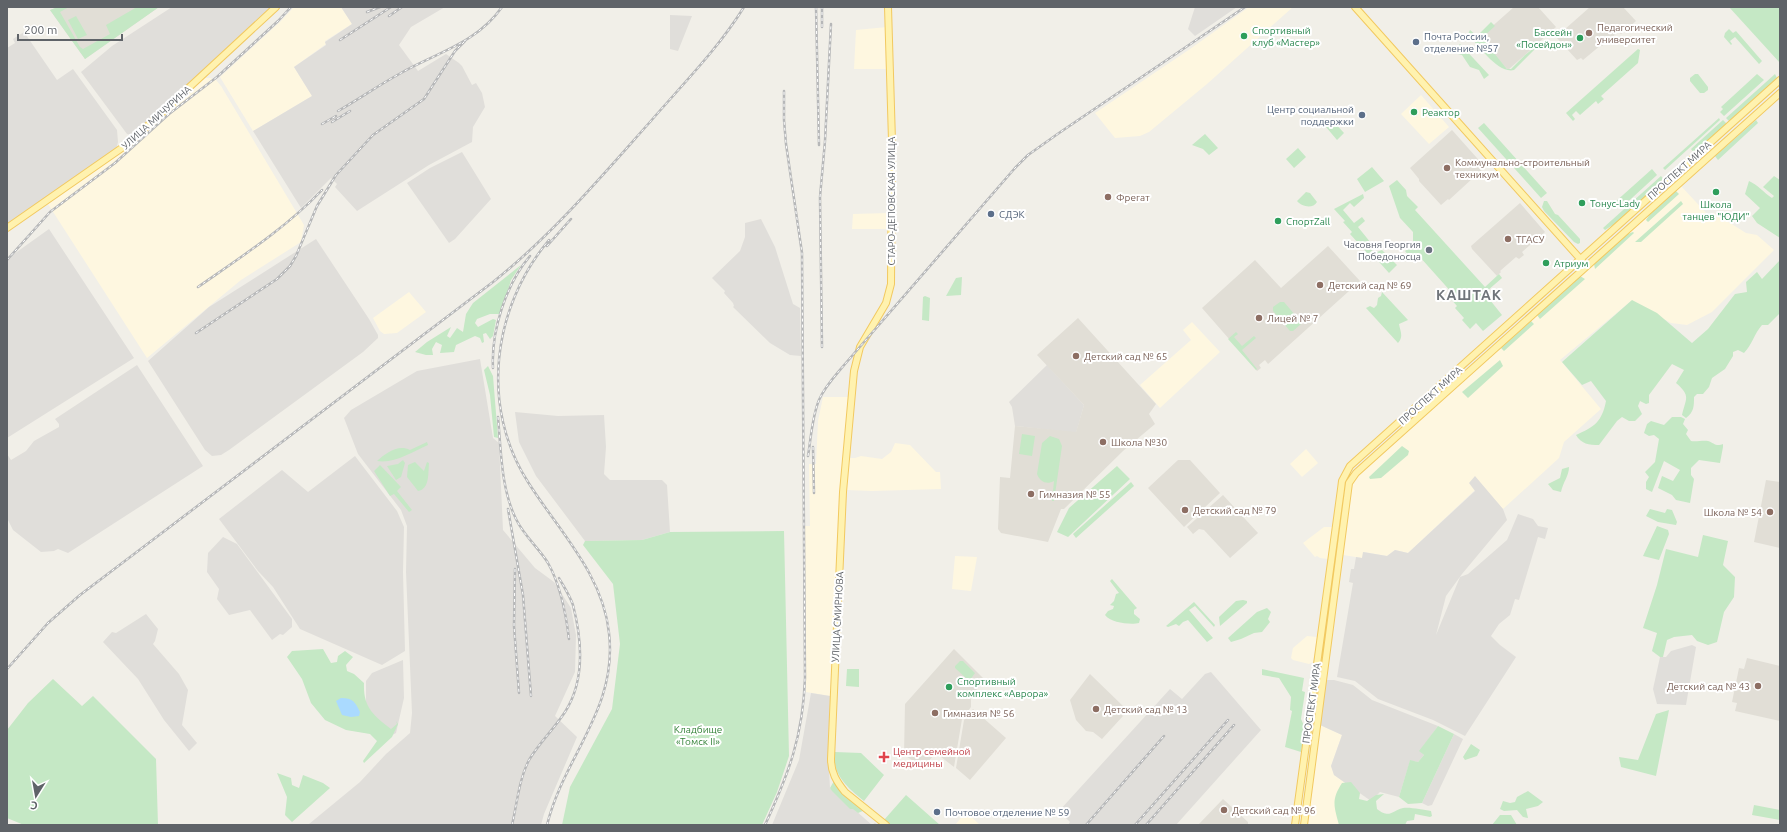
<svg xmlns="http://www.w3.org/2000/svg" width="1787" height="832" font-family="Ubuntu,sans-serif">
<rect width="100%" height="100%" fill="#f1efe8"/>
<path fill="#fef7e0" d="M294 7H341L352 24 325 41 326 44 294 67 312 96 253 131 220 77 280 22Z
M1249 7H1293L1207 84 1149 132 1140 136 1115 138 1095 113 1190 49Z
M887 27V69H854L856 30Z
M203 78H210L216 80 221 86 304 225 301 242 241 280 147 358 48 204 131 144Z
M1421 95 1449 127 1429 144 1401 114Z
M1681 186 1709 216 1714 213 1746 233 1757 235 1774 250 1712 312 1687 325 1671 323 1631 301 1560 360 1601 409 1564 442 1559 458 1503 509 1475 477V490L1408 553 1395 550 1387 556 1364 552 1362 558 1343 555 1351 490 1353 482 1359 475Z
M888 213V229H852L853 214Z
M409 292 426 312 397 333 384 334 380 331 373 318Z
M1192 322 1220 352 1160 408 1140 385 1191 340 1183 330Z
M823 397H848L841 491 830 696 806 692 805 526H810L809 464H816L818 421Z
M895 443 910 445 936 472H940L941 489 872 491 846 490 848 458H855L861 456 882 459 891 452Z
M1306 449 1318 463 1302 477 1290 464Z
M1324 527H1332L1328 559 1320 558 1317 556 1315 557 1303 543Z
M955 556 977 557 971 591 952 589Z
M1307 636 1317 637 1313 662 1309 664 1293 660 1291 658 1293 648Z
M1320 725 1342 735 1331 766 1334 775 1344 782 1338 806 1340 825H1307Z
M966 812 980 825H955Z"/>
<path fill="#e0deda" d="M172 7H273L138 133 132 135 127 134 81 72 112 46Z
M341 7H445L411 27 399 45 418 71 446 54 459 63 462 66 472 85 476 83 482 93 485 107 473 127 472 142 429 165 357 211 335 187 337 184 331 178 301 208 253 131 312 96 294 67 326 45 325 42 352 24Z
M1195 7H1237L1195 36 1188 29Z
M670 15 692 16 678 51 670 49Z
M24 32 57 80 73 69 117 130 118 142 116 150 7 226V48L15 43 13 39Z
M462 152 491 199 455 239 449 243 407 183 430 168Z
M761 219 775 247 793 304 800 308 801 356 790 355 770 343 733 307 734 306 733 303 724 293 725 291 712 278 740 251 745 237V223Z
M49 229 134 358 7 438V259Z
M316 239 369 319 378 335V338L363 352 229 450 221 455 212 456 205 450 148 361 209 307Z
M480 359 493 438 499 443 503 530 535 568 554 582 571 608 576 635 575 672 555 716 577 737 544 814 541 825H311L309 824 360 782 386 754 410 733 412 713 406 572 407 526 401 510 358 454 344 418 351 410 417 371Z
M137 365 203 466 68 553 58 549 54 551 41 552 13 530 7 518V454L11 460 26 451 34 441 59 427V424L55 419Z
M1047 365 1084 405 1076 433 1015 426 1012 407 1009 402Z
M515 412 558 416 604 415 606 447 604 474 610 480H662L667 485 670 532 642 540 585 541 536 476 519 442Z
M355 456 397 511 404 527 403 572 405 651 382 665 300 629 273 587 258 571 219 519 282 470 308 492Z
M1475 476 1503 509 1507 520 1462 574 1446 596 1436 635 1460 577 1468 574 1507 540 1518 514 1533 519 1538 526 1548 528 1545 539 1538 537 1519 600 1515 599 1510 615 1499 624 1491 636 1500 645 1516 657 1465 736 1433 720 1378 699 1355 681 1337 677 1353 583 1349 582 1351 569H1354L1356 557 1362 558 1363 552 1387 556 1395 550 1408 553 1475 491 1469 483Z
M223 537 237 544 292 619V627L283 635 280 634 272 640 250 610 229 615 217 599 219 589 207 572 208 553Z
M146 614 158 629 155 641 153 644 179 674 188 690 182 725 197 743 189 751 164 720 138 679 103 642 112 632 116 633Z
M1692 645 1696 647 1686 705 1657 704 1653 689 1660 657H1666L1671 651Z
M403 660 404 698 396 733 389 737 366 711V681L372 673Z
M1211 672 1261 730 1176 825H1068L1070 822 1059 811 1170 689 1182 699 1205 674Z
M1326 680H1334L1353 685 1372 700 1438 726 1420 751 1424 755 1418 762 1410 761 1399 797 1380 792 1371 801 1334 775 1331 766 1342 735 1320 725Z
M811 693 830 696 828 750 830 788 872 825 875 823 877 825H772L799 760Z
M1454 734 1463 739 1432 805 1428 806 1422 803Z"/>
<path fill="#e1ded6" d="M58 7H159L85 59 50 10Z
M1514 7H1538L1556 27 1508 70 1479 38Z
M1590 7H1623L1636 21 1621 34 1618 32 1602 46 1601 45 1583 60 1581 58 1577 60 1556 37Z
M1452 130 1485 167 1449 200 1448 199 1441 205 1419 181V179L1410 168Z
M1520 203 1545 232 1522 252 1524 255 1519 259 1516 257 1500 271 1501 272 1497 276 1472 249 1471 246Z
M1328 246 1360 281 1359 282 1268 364 1265 360 1259 365 1261 368 1257 371 1202 308 1255 260 1281 288Z
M1078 318 1156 404 1149 414 1155 424 1123 451 1064 509H1061L1048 542 1001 533 998 529 1000 477 1010 478 1015 426 1076 432 1084 405 1037 355Z
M1178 460H1190L1220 493 1184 527 1148 488Z
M1766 480 1780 482V548L1754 542Z
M1223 495 1258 533 1230 558 1204 530 1199 529 1193 534 1187 527Z
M954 649 985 680 971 696V707L962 719 954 767 936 753 923 767 904 755 905 704Z
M1747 658 1780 666V721L1735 711 1737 703 1732 702 1739 668 1744 669Z
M1090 674 1123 706 1118 711 1123 716 1102 739 1093 732 1086 731 1076 720 1070 700Z
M973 709 1006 738 970 780 956 768 964 720Z
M1223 799 1248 822V825H1198Z"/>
<path fill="#c5e8c5" d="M58 7H69L60 12 80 47 83 49 110 34 106 25 137 7H159L85 59 50 10Z
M1729 7H1780V63Z
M76 16 87 35 78 39 68 20Z
M1491 22 1495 26 1483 37 1489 45V47L1507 69H1511L1525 55 1535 47V49L1514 70C1498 74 1478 45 1468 34L1470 30 1477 36Z
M1729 29 1733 33 1736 31 1762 61 1759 64 1735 37 1730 41 1732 44 1731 45 1724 37 1725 33Z
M1460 44 1489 75 1484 79 1479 70 1470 67 1462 55 1454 53 1453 50Z
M1638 49 1640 50 1638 63 1601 96 1604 99 1598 104 1596 101 1580 115 1576 111 1572 115 1575 119 1573 121 1566 113Z
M1695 74H1698L1708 87V90L1704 93H1700L1690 81V78Z
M1757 74 1764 80 1724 116 1720 112 1723 109 1721 107Z
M1775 74 1777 78 1729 121 1726 118Z
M1719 118 1720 120 1665 170 1663 168Z
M1723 120 1727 124 1694 153 1691 149Z
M1756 120 1758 123 1718 160 1715 156Z
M1333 121 1344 133 1337 140 1326 127Z
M1484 123 1547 193 1541 198 1478 128Z
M1205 134 1218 148 1209 155 1203 149 1192 145Z
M1298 148 1306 157 1294 168 1286 159Z
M1372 167 1384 181 1365 192 1357 179Z
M1652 169 1657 175 1620 209 1614 203Z
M1661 176 1664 180 1616 223 1605 230 1603 228Z
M1774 176 1780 180V238L1757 223 1752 216 1760 208 1745 194 1749 181C1758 185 1763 192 1772 198L1774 196 1763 187Z
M1397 180 1406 190 1407 196 1418 207 1415 210 1485 287 1499 274 1502 278 1487 291 1486 295 1502 315 1483 331 1476 323 1470 329 1462 320 1464 318 1455 308 1457 306 1449 297 1453 294 1419 256 1413 261 1405 251 1413 245V232L1400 218 1389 186Z
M1676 191 1679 194 1648 222 1646 220 1650 214Z
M1306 192 1310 193 1317 202C1313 209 1302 207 1297 201Z
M1363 194 1364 198 1354 207 1350 203 1343 210 1354 223 1362 217 1365 221 1358 227 1375 248 1368 254 1350 234 1352 232 1343 222 1345 221 1334 209Z
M1544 201H1547L1555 214 1558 215 1580 239V243L1578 244 1574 242 1544 211 1542 207Z
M1681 201 1683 204 1641 242H1635Z
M1633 232 1634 233 1595 269 1594 264 1625 235Z
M1382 250 1397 265 1389 273 1372 254Z
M1780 260V313L1768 325H1762C1754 334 1752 345 1744 353L1738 350 1733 352V356L1725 369 1712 378 1709 387 1703 394H1697L1694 397C1694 406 1694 412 1686 418L1682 415C1686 398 1691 396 1676 383L1684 370 1672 364 1649 395V403L1646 404 1640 401 1638 406 1642 414 1635 421H1629L1622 417 1617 421 1599 445C1589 445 1581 444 1576 435 1594 427 1602 422 1606 401L1591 381 1582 385 1562 362 1632 300 1657 313 1692 343 1708 329 1735 294 1747 292 1746 282 1757 272 1762 279Z
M521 265 511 280 501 314H490L477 319 475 323 478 327 493 319 496 320 493 336 490 339 486 333 483 334 484 342 482 343 480 338 475 336 456 345 454 352 440 353 442 345 436 342 432 349 433 355H426L415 352 427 342 451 327 447 336 450 338 457 328 463 332 466 314 473 303Z
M1580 276 1585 279 1540 319 1537 315Z
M962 277 961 295 946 296 956 278Z
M1382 292 1408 320 1399 324C1400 331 1404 336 1398 343L1366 308 1370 306 1374 308 1377 305 1378 298 1381 296Z
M925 296 930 298 929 321 922 320 923 297Z
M1280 302H1284L1301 322V324L1293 331H1290L1273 311V307Z
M1531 321 1534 324 1504 351 1501 348Z
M1236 332 1238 334 1234 337 1242 346 1254 336 1256 338 1242 350 1257 369 1256 370 1228 339Z
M1500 360 1503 366 1468 398 1462 392Z
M488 366 493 376 498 438 494 437 490 395 484 370Z
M1672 417H1681L1685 419 1683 424 1688 430 1686 434 1691 441C1696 442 1703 440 1708 441 1714 443 1716 447 1723 444V447L1720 463 1699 460 1691 468V475L1694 479 1690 503 1676 500 1672 495 1658 488 1662 476 1673 481 1680 470 1664 461 1652 492 1646 489V482L1649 477 1645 472 1655 462 1659 439 1654 435 1649 436 1644 433 1647 424 1651 421 1664 425Z
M1022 434 1035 436 1032 456 1019 454Z
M1050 436 1059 439 1062 446 1054 501H1052L1054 481C1047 485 1040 482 1037 474L1042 443Z
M427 442 428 445C412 452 394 464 377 461 386 453 398 444 410 450Z
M1402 446 1409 451 1408 455 1381 478 1370 479 1369 477Z
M403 460 405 463 401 477 396 480 387 466 398 464Z
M415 462 424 471 427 462 429 463C428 473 430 489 418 491L407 477 408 465Z
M380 465 401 487 397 491 412 510 409 512 394 494 390 496 374 471Z
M1117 466 1130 479 1068 537 1057 532 1069 508Z
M1569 467C1569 476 1563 482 1561 492L1553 490 1548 484 1560 478 1562 469Z
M1131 482 1134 486 1076 538 1073 534Z
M1650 509 1665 513 1667 509 1672 510 1677 522 1676 525 1658 522 1646 516Z
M1657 526 1668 530 1669 534 1659 560 1643 556Z
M784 531 789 756 777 792 762 825H562L570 787 612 709 620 644 613 584 583 545 585 541 642 540 670 532Z
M1703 535 1728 541 1723 565 1735 577 1734 597 1724 612 1717 642 1708 645 1697 641 1692 635 1674 637 1667 640 1663 657H1660L1652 651 1657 633 1643 628 1657 585 1666 549 1698 557Z
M1112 579 1136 607 1137 608 1134 610V614L1140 619 1139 623C1131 625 1111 623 1105 615L1108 611 1113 609 1114 606 1110 605 1114 601 1116 594 1119 593 1110 581Z
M1243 600 1247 601V603L1220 626 1219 617 1236 601Z
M1194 602 1215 625 1214 627 1195 606 1189 610 1213 638 1207 642 1188 620 1183 622 1179 626 1176 624 1168 627 1166 626Z
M1267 608 1271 612 1268 619 1270 622 1262 632 1254 633 1241 639 1231 642 1228 638 1257 612Z
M323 649 331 663 337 662 338 656 345 651 353 657 346 665 347 671 354 674 364 683C363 707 373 715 391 729L397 724 396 721 398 724 392 737 364 763 363 761 377 741 370 734 346 730 325 720 311 703 302 679 287 657 292 651Z
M960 661H963L975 673 970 680 967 679 955 668V666Z
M847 669H859V687L846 686Z
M1262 669 1304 678 1302 691 1305 692 1301 719 1305 728 1301 752 1285 747 1292 711 1290 710 1291 697 1279 678 1262 675Z
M53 679 82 706 93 696 156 759 158 825H24L7 818V730L28 703Z
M1669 710 1656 776 1621 767 1619 757 1638 760 1656 714Z
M1438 726 1454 734 1422 803 1408 804 1399 797 1410 760 1418 762 1424 755 1419 751Z
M1471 744 1480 750 1477 756 1465 760 1463 757Z
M835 752 861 753 884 775 864 801C849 789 831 774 835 752Z
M277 773 291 778 292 785 299 788 303 775 323 783 330 788 292 822 285 815 287 797Z
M834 781 865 810 858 813 853 809H850L832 791 830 788Z
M1351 782 1360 793 1359 799 1367 801 1376 795 1384 794 1376 801 1377 809C1390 819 1391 811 1403 808 1411 807 1423 810 1431 811L1432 816 1430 817 1415 814 1414 820 1407 821 1405 825H1339C1334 806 1331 800 1342 783Z
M1528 791 1543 802 1538 806 1526 809 1528 818 1523 817 1517 810 1504 811 1500 809 1503 801 1510 803 1515 802 1517 797Z
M906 795 940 825H891L884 820Z
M1754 805 1780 810V820L1752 815Z
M1500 815H1511L1517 825H1492Z"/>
<path fill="#aadaff" d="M341 698C353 698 355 702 360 712L359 716 351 717 342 715 336 701Z"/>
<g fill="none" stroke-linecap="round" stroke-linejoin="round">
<defs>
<path id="major" d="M1355 7 1583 262
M7 228 129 143 276 7
M886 825 845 792C836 781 831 772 831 759L843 492 854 371 860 347 886 303 891 284 892 141 888 7
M1295 825 1341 489 1342 481 1350 466 1780 80
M1304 825 1349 483 1356 473 1366 464 1780 93"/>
</defs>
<use href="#major" stroke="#f2c960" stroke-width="8"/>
<use href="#major" stroke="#fff2af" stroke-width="6"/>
<defs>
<path id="rail" d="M816 7 819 145
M367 12 380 7
M389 16 402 7
M822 27V7
M340 40 391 7
M338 111C359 99 379 85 401 73 436 53 477 43 502 7
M332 122 350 111
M322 124 336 116
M547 246 571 219
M7 260 50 212 115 163 169 114 217 77 278 21 291 7
M198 287C241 257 286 228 322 190
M196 333 277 279 290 266 296 256 317 206 336 175 373 135 424 99 455 51 465 41
M822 347 820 197 825 141 831 24
M493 368C491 331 506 284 530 256
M498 417C501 450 501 489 516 519 524 536 539 548 548 563 561 586 566 614 569 639
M813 447 814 493
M808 456C811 438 812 417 819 400 825 386 836 375 845 364L1015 168 1028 155 1059 133 1245 7
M508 509 523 595 531 696
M515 569 514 626 519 693
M7 669 48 623 80 595 493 282C552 235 600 178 650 122 682 85 718 49 744 7
M512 825C517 804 519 779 529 760 539 743 554 729 565 712 585 681 582 640 573 605 570 596 564 587 559 578
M547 825C564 756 618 709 609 633 603 574 558 530 528 482 480 407 492 308 549 240
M765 825C789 773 803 736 805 678L802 253 786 144 784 120V91
M1086 825 1164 736
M1135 825 1228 720
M1146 825 1234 725"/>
</defs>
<use href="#rail" stroke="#b6b7b8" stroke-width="2.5"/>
<use href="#rail" stroke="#fff" stroke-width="1" stroke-dasharray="3" stroke-linecap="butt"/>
</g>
<g fill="#8d6e63" stroke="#fff" stroke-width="1.5">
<circle cx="1589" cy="33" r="4"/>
<circle cx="1447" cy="168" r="4"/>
<circle cx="1108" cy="197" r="4"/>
<circle cx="1508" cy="239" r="4"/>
<circle cx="1320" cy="285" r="4"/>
<circle cx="1259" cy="318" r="4"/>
<circle cx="1076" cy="356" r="4"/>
<circle cx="1103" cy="442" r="4"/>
<circle cx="1031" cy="494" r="4"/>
<circle cx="1185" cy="510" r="4"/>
<circle cx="1770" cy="512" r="4"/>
<circle cx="1758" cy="686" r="4"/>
<circle cx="1096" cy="709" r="4"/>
<circle cx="935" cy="713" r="4"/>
<circle cx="1224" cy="810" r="4"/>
</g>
<g fill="#2e9e5b" stroke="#fff" stroke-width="1.5">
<circle cx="1244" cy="36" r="4"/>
<circle cx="1580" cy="38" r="4"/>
<circle cx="1414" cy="112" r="4"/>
<circle cx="1716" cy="192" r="4"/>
<circle cx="1582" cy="203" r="4"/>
<circle cx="1278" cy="221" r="4"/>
<circle cx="1546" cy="263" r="4"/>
<circle cx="949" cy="687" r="4"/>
</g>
<g fill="#5c6f8a" stroke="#fff" stroke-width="1.5">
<circle cx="1416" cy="42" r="4"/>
<circle cx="1362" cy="115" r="4"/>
<circle cx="991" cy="214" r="4"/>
<circle cx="937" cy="812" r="4"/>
</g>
<circle fill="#6b7280" stroke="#fff" stroke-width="1.5" cx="1429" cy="250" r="4"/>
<path fill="#e0444e" stroke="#fff" stroke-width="1.5" d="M882 751h4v4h4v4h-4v4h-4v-4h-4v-4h4z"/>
<g text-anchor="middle" stroke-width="4" stroke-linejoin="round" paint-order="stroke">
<g font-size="10" fill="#785e54" stroke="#fff" text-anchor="start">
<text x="1597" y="31">Педагогический<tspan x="1597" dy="12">университет</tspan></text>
<text x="1455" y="166">Коммунально-строительный<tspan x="1455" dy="12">техникум</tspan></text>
<text x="1116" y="201">Фрегат</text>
<text x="1516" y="243">ТГАСУ</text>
<text x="1328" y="289">Детский сад № 69</text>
<text x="1267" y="322">Лицей № 7</text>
<text x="1084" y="360">Детский сад № 65</text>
<text x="1111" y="446">Школа №30</text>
<text x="1039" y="498">Гимназия № 55</text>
<text x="1193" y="514">Детский сад № 79</text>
<text x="1762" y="516" text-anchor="end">Школа № 54</text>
<text x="1750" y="690" text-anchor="end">Детский сад № 43</text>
<text x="1104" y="713">Детский сад № 13</text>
<text x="943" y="717">Гимназия № 56</text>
<text x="1232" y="814">Детский сад № 96</text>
</g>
<g font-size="10" fill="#27864d" stroke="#fff" text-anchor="start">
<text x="1252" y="34">Спортивный<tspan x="1252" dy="12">клуб «Мастер»</tspan></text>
<text x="1572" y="36" text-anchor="end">Бассейн<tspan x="1572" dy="12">«Посейдон»</tspan></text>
<text x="1422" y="116">Реактор</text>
<text x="1590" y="207">Тонус-Lady</text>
<text x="1716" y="208" text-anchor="middle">Школа<tspan x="1716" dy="12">танцев "ЮДИ"</tspan></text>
<text x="1286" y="225">СпортZall</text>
<text x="1554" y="267">Атриум</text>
<text x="957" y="685">Спортивный<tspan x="957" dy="12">комплекс «Аврора»</tspan></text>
</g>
<g font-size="10" fill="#4e5e75" stroke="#fff" text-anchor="start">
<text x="1424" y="40">Почта России,<tspan x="1424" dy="12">отделение №57</tspan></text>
<text x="1354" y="113" text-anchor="end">Центр социальной<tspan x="1354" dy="12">поддержки</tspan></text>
<text x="999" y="218">СДЭК</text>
<text x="945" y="816">Почтовое отделение № 59</text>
</g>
<g font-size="10" fill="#5f6368" stroke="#fff">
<text transform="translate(156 117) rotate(-42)" y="4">УЛИЦА МИЧУРИНА</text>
<text transform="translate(1679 170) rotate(-42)" y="4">ПРОСПЕКТ МИРА</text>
<text transform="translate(891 201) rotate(-90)" y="4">СТАРО-ДЕПОВСКАЯ УЛИЦА</text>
<text transform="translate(1430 395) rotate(-42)" y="4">ПРОСПЕКТ МИРА</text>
<text transform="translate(837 617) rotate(-87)" y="4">УЛИЦА СМИРНОВА</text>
<text transform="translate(1311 703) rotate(-82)" y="4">ПРОСПЕКТ МИРА</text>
</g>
<g font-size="10" fill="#5b616d" stroke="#fff" text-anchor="end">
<text x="1421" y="248">Часовня Георгия<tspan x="1421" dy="12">Победоносца</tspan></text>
</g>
<g font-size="10" fill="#348238" stroke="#fff">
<text x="698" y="733">Кладбище<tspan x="698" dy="12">«Томск II»</tspan></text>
</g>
<g font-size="10" fill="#be3a42" stroke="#fff" text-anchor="start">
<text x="893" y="755">Центр семейной<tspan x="893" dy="12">медицины</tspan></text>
</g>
<g font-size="14" font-weight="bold" letter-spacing="1" fill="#70757a" stroke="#fff">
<text x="1469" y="300">КАШТАК</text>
</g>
</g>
<rect width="1787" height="832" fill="none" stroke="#5f6368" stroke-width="16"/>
<g transform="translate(36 796) rotate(191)" stroke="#ffffff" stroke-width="3" paint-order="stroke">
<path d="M0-3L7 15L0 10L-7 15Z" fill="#5f6368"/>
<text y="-6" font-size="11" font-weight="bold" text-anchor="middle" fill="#5f6368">С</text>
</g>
<path d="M18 34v6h104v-6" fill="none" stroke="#5f6368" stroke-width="2"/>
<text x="24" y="34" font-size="12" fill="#5f6368" stroke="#ffffff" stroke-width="3" paint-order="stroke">200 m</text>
</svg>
